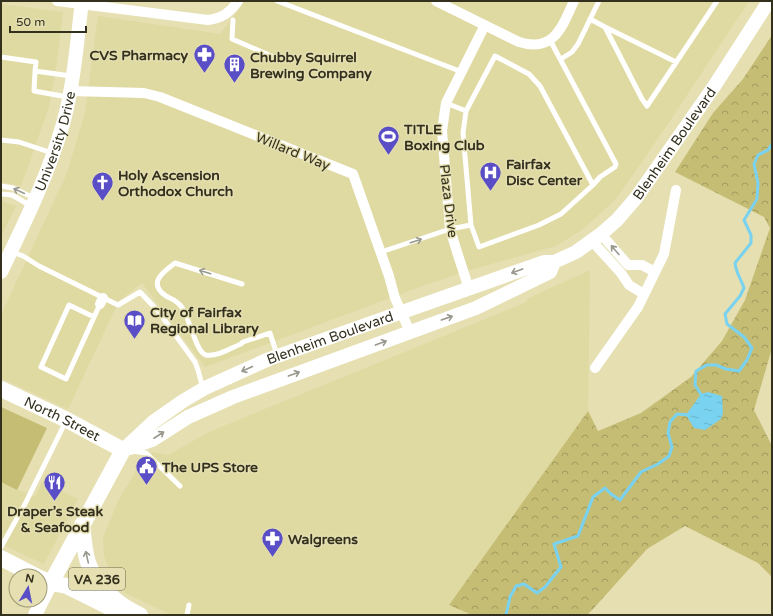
<svg xmlns="http://www.w3.org/2000/svg" width="773" height="616" font-family="'Varela Round',sans-serif">
<defs>
<pattern id="forest-crowns" width="20" height="18" patternUnits="userSpaceOnUse"><rect width="20" height="18" fill="#c6bd75"/><path d="M2 6a3 3 0 1 1 6 0M12 15a3 3 0 1 1 6 0" fill="none" stroke="#a19a5f"/></pattern>
<pattern id="water-ripples" width="26" height="14" patternUnits="userSpaceOnUse"><rect width="26" height="14" fill="#79d2ef"/><path d="M2 4q2-2 4 0t4 0M15 11q2-2 4 0t4 0" fill="none" stroke="#69b5cc"/></pattern>
</defs>
<rect width="100%" height="100%" fill="#e5dfb1"/>
<path fill="#dfd9a2" d="M244 1H749L670 121 616 199 582 230 556 246 477 268 422 286 205 367 142 283 119 301 68 409 1 378V315L67 173 85 113 98 16 220 34 241 7Z
M1 4 63 12 57 61 49 107 21 186 1 182Z
M1 201 16 206 1 237Z
M590 270 588 411 449 605 472 615H172L125 593 113 580 104 556 103 538 118 501 139 466 153 452 168 455 209 432 527 302V299Z
M1 482 35 497 42 482 78 499 44 564 1 544Z"/>
<path fill="url(#forest-crowns)" d="M772 35V348L754 410 772 446V577L758 563 685 526 647 549 594 608 587 615H472L449 605 588 411 598 431 641 413 691 377 722 341 745 300 770 228 764 217 675 172 713 113 743 79Z"/>
<path fill="#c6bd75" d="M1 407 47 428 17 490 1 482Z"/>
<path fill="url(#water-ripples)" d="M708 392 722 396 723 413 721 419 705 430 694 428 686 415 701 394Z"/>
<g fill="none" stroke-linecap="round" stroke-linejoin="round">
<path stroke="#79d2ef" stroke-width="3" d="M702 396 695 385 696 371 707 365H716L726 369 739 371 747 360 752 348 744 337 727 324 725 314 740 296 744 288C741 279 736 273 735 263L751 243V235L744 220 757 199 758 183 754 164 758 155 768 150 772 144
M506 615 510 597 516 586 524 584 537 593 545 587 561 567 554 544 578 536 593 497 605 488 611 494 620 500 641 472 658 464 669 456 672 447 668 433 670 422 677 414 689 415"/>
<path stroke="#fff" stroke-width="5" d="M277 1 462 72
M590 19 605 27 642 99 647 106 717 1
M233 20 232 39 276 58
M605 27 676 62
M550 40 616 164 615 167 600 177 593 185
M495 56 529 74 540 86 593 185 561 214 539 225 479 247 471 225 463 133 466 111Z
M1 57 36 62 35 71 71 76
M561 59 572 52 578 44 599 1
M35 71 34 91 68 97
M446 103 466 111
M1 140 19 142 52 153
M1 186 13 188 34 198
M1 194 12 195 31 206
M12 252 23 256 39 266 118 305 140 292 158 311 195 362 198 370 203 389
M381 252 450 229 471 225
M242 284 175 263C163 272 147 283 166 296 170 298 175 300 179 304 185 309 187 318 190 326 193 332 198 353 206 355 217 357 231 348 241 344L243 342 270 333 277 355
M94 317 69 305 41 367 66 379 100 304
M132 451 146 453 180 486
M1 547 25 504 66 421
M187 615 189 605"/>
<path stroke="#fff" stroke-width="10" d="M57 1 208 20C222 18 230 13 238 1
M436 1 519 42C554 53 562 27 574 1
M71 91 144 93 160 97 353 174 389 276 395 298 410 332
M601 234 628 265H642L655 272
M592 241 621 273 629 285 644 294
M469 289 457 252 450 229 442 131 446 103 485 25
M100 304 103 298
M595 368 638 307 664 254 676 190"/>
<g stroke="#fff" stroke-width="14">
<path id="s1" d="M1 272C24 224 48 176 63 124 74 84 77 42 82 1"/>
<path d="M130 448 152 440 188 417 233 397 476 308 550 272 554 262"/>
<path id="s2" d="M123 450 153 422 183 401 205 388 269 359 544 262H554L576 252 601 234 617 220 636 198 713 88 769 1"/>
<path d="M35 615 51 583"/>
</g>
<g stroke="#fff" stroke-width="16">
<path id="s3" d="M1 389 67 420 123 450 51 583"/>
<path d="M82 525C84 538 84 553 89 565 97 587 119 606 140 615"/>
<path d="M1 558 36 576"/>
<path d="M40 578 51 583 67 586 123 614"/>
</g>
</g>
<defs><path id="oneway-shaft" d="M-6 0H5M1.5-3L5.5 0L1.5 3" fill="none" stroke-width="1.6" stroke-linecap="round" stroke-linejoin="round"/></defs>
<g stroke="#99988e">
<use href="#oneway-shaft" transform="translate(19 191) rotate(-155)"/>
<use href="#oneway-shaft" transform="translate(416 241) rotate(-18)"/>
<use href="#oneway-shaft" transform="translate(615 250) rotate(-131)"/>
<use href="#oneway-shaft" transform="translate(517 271) rotate(160)"/>
<use href="#oneway-shaft" transform="translate(205 272) rotate(-162)"/>
<use href="#oneway-shaft" transform="translate(447 318) rotate(-19)"/>
<use href="#oneway-shaft" transform="translate(381 343) rotate(-20)"/>
<use href="#oneway-shaft" transform="translate(247 369) rotate(156)"/>
<use href="#oneway-shaft" transform="translate(294 374) rotate(-20)"/>
<use href="#oneway-shaft" transform="translate(159 435) rotate(-33)"/>
<use href="#oneway-shaft" transform="translate(87 557) rotate(-103)"/>
</g>
<defs>
<symbol id="pharmacy-pin" viewBox="-11 -11 22 30"><path d="M0 17L-7.5 6A9.5 9.5 0 1 1 7.5 6Z" fill="#594ec6" stroke="#e5dfb1"/><path d="M-2-6h4v4h4v4h-4v4h-4v-4h-4v-4h4Z" fill="#fff"/></symbol>
<symbol id="building-pin" viewBox="-11 -11 22 30"><path d="M0 17L-7.5 6A9.5 9.5 0 1 1 7.5 6Z" fill="#594ec6" stroke="#e5dfb1"/><path d="M-4-6H4V6H1V3H-1V6H-4ZM-2.5-4.3h1.7v1.8h-1.7ZM.8-4.3h1.7v1.8H.8ZM-2.5-1h1.7V.8h-1.7ZM.8-1h1.7V.8H.8Z" fill="#fff"/></symbol>
<symbol id="stadium-pin" viewBox="-11 -11 22 30"><path d="M0 17L-7.5 6A9.5 9.5 0 1 1 7.5 6Z" fill="#594ec6" stroke="#e5dfb1"/><path d="M0-5a6.5 5 0 1 0 0 10a6.5 5 0 1 0 0-10ZM-3.5-1.8h7v3.6h-7Z" fill="#fff"/></symbol>
<symbol id="hospital-pin" viewBox="-11 -11 22 30"><path d="M0 17L-7.5 6A9.5 9.5 0 1 1 7.5 6Z" fill="#594ec6" stroke="#e5dfb1"/><path d="M-5-5h3v3.5h4V-5h3V5h-3V1.5h-4V5h-3Z" fill="#fff"/></symbol>
<symbol id="church-pin" viewBox="-11 -11 22 30"><path d="M0 17L-7.5 6A9.5 9.5 0 1 1 7.5 6Z" fill="#594ec6" stroke="#e5dfb1"/><path d="M-1.2-6h2.4v3.5h3.3v2.4h-3.3V6h-2.4V-.1h-3.3v-2.4h3.3Z" fill="#fff"/></symbol>
<symbol id="library-pin" viewBox="-11 -11 22 30"><path d="M0 17L-7.5 6A9.5 9.5 0 1 1 7.5 6Z" fill="#594ec6" stroke="#e5dfb1"/><path d="M-6-4Q-3-5.5-.7-3.5V5Q-3 3-6 4ZM6-4Q3-5.5 .7-3.5V5Q3 3 6 4Z" fill="#fff"/></symbol>
<symbol id="civic-pin" viewBox="-11 -11 22 30"><path d="M0 17L-7.5 6A9.5 9.5 0 1 1 7.5 6Z" fill="#594ec6" stroke="#e5dfb1"/><path d="M-.6-6.5H3V-4.5H.6V-3L4-1V1h2V6H-6V1h2V-1L-.6-3ZM-1.2 2.5V6h2.4V2.5Z" fill="#fff"/></symbol>
<symbol id="restaurant-pin" viewBox="-11 -11 22 30"><path d="M0 17L-7.5 6A9.5 9.5 0 1 1 7.5 6Z" fill="#594ec6" stroke="#e5dfb1"/><path d="M-5-6h1v4h1v-4h1v4h1v-4h1v5L-1.5 .5V6h-2V.5L-5-1ZM5-6V6H3V1.5H1.5Q1.5-4 5-6Z" fill="#fff"/></symbol>
</defs>
<g fill-rule="evenodd">
<use href="#pharmacy-pin" x="192" y="42" width="25" height="34"/>
<use href="#building-pin" x="222" y="52" width="25" height="34"/>
<use href="#stadium-pin" x="376" y="124" width="25" height="34"/>
<use href="#hospital-pin" x="478" y="160" width="25" height="34"/>
<use href="#church-pin" x="90" y="170" width="25" height="34"/>
<use href="#library-pin" x="122" y="308" width="25" height="34"/>
<use href="#civic-pin" x="134" y="454" width="25" height="34"/>
<use href="#restaurant-pin" x="42" y="470" width="25" height="34"/>
<use href="#pharmacy-pin" x="260" y="526" width="25" height="34"/>
</g>
<g text-anchor="middle" stroke-width="3" stroke-linejoin="round" paint-order="stroke">
<rect fill="#e5dfb1" stroke="#68644a" stroke-width="1" x="69" y="568" width="56" height="22" rx="3"/>
<g font-size="13" font-weight="bold" fill="#33301e">
<text x="97" y="584">VA 236</text>
</g>
<g font-size="14" font-weight="bold" fill="#33301e" stroke="#e5dfb1" text-anchor="start">
<text x="188" y="60" text-anchor="end">CVS Pharmacy</text>
<text x="250" y="62">Chubby Squirrel<tspan x="250" dy="16">Brewing Company</tspan></text>
<text x="404" y="134">TITLE<tspan x="404" dy="16">Boxing Club</tspan></text>
<text x="506" y="169">Fairfax<tspan x="506" dy="16">Disc Center</tspan></text>
<text x="118" y="180">Holy Ascension<tspan x="118" dy="16">Orthodox Church</tspan></text>
<text x="150" y="317">City of Fairfax<tspan x="150" dy="16">Regional Library</tspan></text>
<text x="162" y="472">The UPS Store</text>
<text x="55" y="516" text-anchor="middle">Draper’s Steak<tspan x="55" dy="16">&amp; Seafood</tspan></text>
<text x="288" y="544">Walgreens</text>
</g>
<g font-size="14" fill="#33301e" stroke="#e5dfb1">
<text dy="5" stroke="none"><textPath href="#s1" startOffset="142">University Drive</textPath></text>
<text dy="5" stroke="none"><textPath href="#s2" startOffset="647">Blenheim Boulevard</textPath></text>
<text transform="translate(293 151) rotate(22)" y="5">Willard Way</text>
<text transform="translate(449 201) rotate(83)" y="5">Plaza Drive</text>
<text dy="5" stroke="none"><textPath href="#s2" startOffset="238">Blenheim Boulevard</textPath></text>
<text dy="5" stroke="none"><textPath href="#s3" startOffset="68">North Street</textPath></text>
</g>
</g>
<rect width="773" height="616" fill="none" stroke="#33301e" stroke-width="4"/>
<g transform="translate(28 588) rotate(10)"><circle r="19" fill="#e5dfb1" stroke="#9e9976"/>
<path d="M0-3L7 15L0 10L-7 15Z" fill="#594ec6"/>
<text y="-6" font-size="11" font-weight="bold" text-anchor="middle" fill="#33301e">N</text>
</g>
<path d="M10 26v6h76v-6" fill="none" stroke="#33301e" stroke-width="2"/>
<text x="16" y="26" font-size="12" fill="#33301e" stroke="#e5dfb1" stroke-width="3" paint-order="stroke">50 m</text>
</svg>
